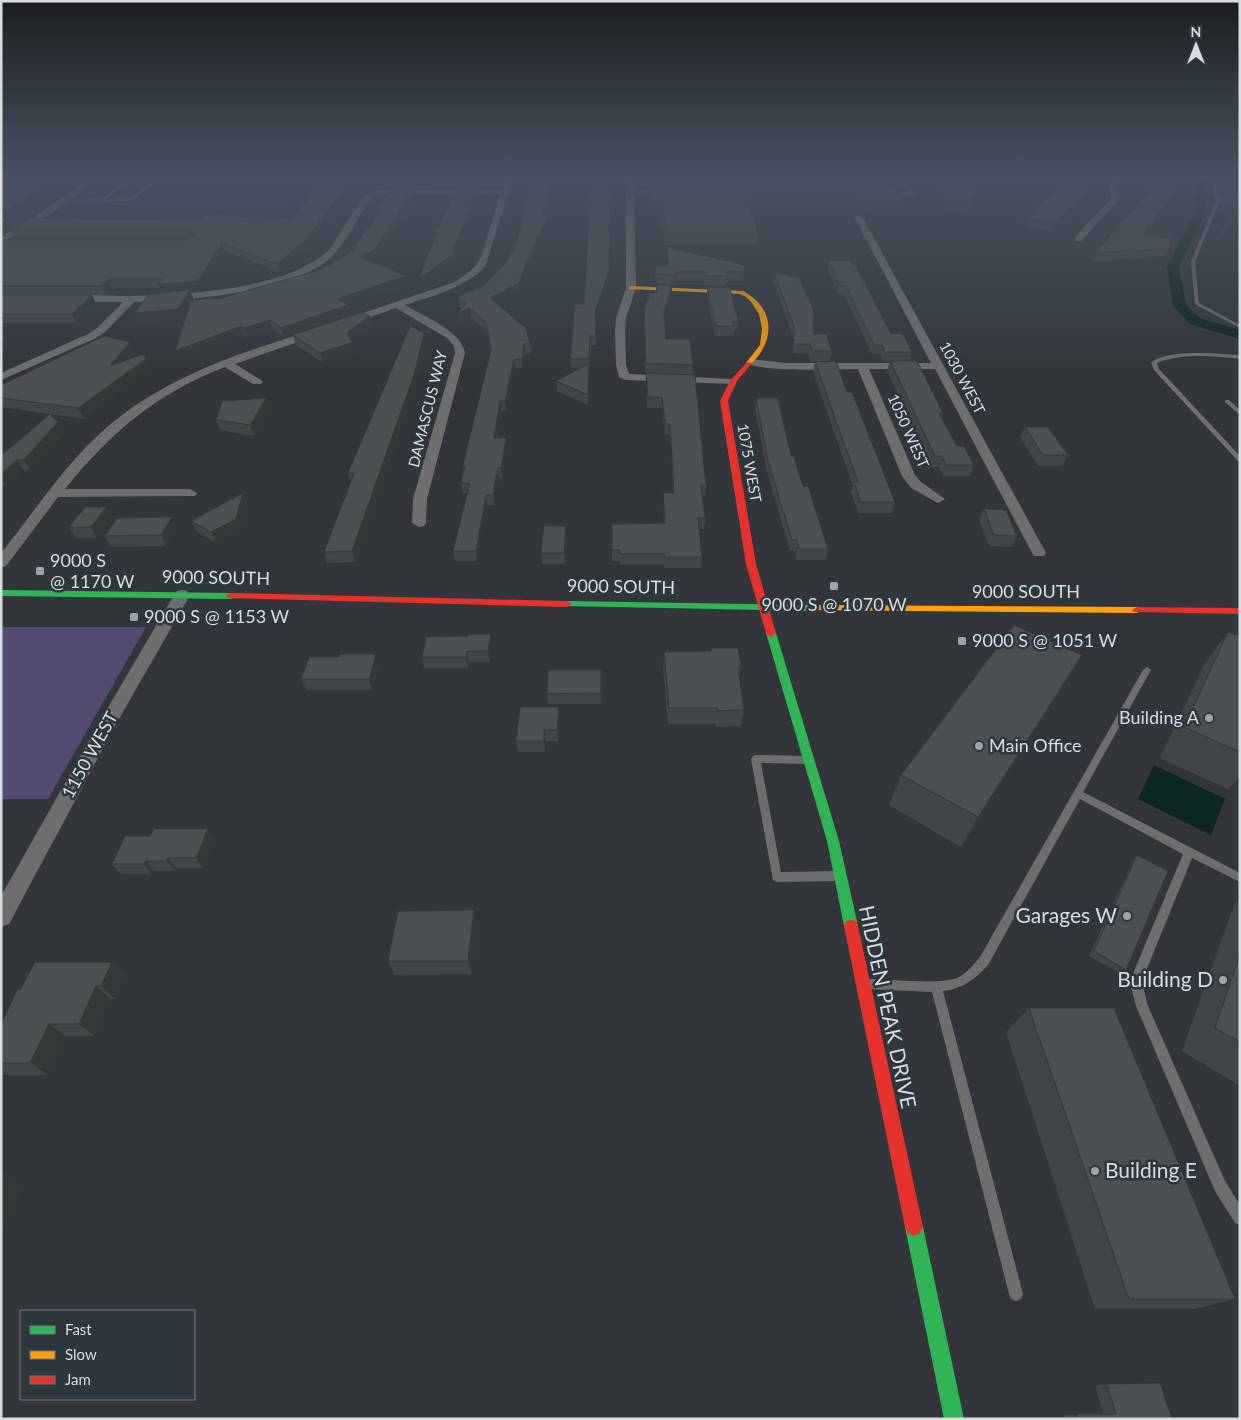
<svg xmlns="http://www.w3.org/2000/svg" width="1241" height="1420" font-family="Lato,sans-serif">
<rect width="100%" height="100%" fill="#32363a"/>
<path fill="#303d46" d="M104 178H312L280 218H48Z"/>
<path fill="#544c70" d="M1218 178H1240V206L1216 205 1221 186Z
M1 627H146L48 799H1Z"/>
<path fill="#0d2621" d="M1154 765 1225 799 1211 835 1138 799Z"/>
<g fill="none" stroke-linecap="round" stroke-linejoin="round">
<path fill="#0d2621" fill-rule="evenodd" d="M1197 178H1207L1204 216 1179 267 1186 305 1200 318 1240 330V339L1190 324 1173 306 1167 267 1194 216Z"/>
<path stroke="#717275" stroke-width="1" stroke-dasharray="1 1" stroke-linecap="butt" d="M294 178 303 185 321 187
M1217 241 1231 218 1240 209"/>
<path fill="#6d6e70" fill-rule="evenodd" d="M129 178H133L107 199C134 199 136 194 157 178H161L135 198 125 201 62 202 60 201 102 199Z
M1211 178H1215L1220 200 1195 262 1199 303 1240 325V328L1195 304 1191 262 1216 200Z
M1208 353 1240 355V359C1212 356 1183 353 1157 363L1159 369 1240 456V462L1238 461 1154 370 1151 362C1167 352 1190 353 1208 353Z
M1225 400H1229L1240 410V415L1225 402Z
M1147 667 1151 670 1083 792 1240 873V882L1192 858 1146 971 1143 987 1148 1006 1225 1181 1240 1205V1225L1235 1223 1215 1191 1136 1006 1131 987 1134 971 1183 854 1080 799 988 965C975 979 963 989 943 991L1023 1294 1021 1299 1016 1301 1011 1299 1009 1294 932 992 868 989 864 988 862 984 864 980 868 979C892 979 936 985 957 978 966 974 974 964 980 957L1143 670Z
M756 755 808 756 811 757 813 760 811 763 808 764 761 763 781 872 837 871 841 873 842 876 841 879 837 881 777 882 773 880 751 759 753 756Z"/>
<path fill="#6d6e70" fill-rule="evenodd" d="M91 178H99L52 213 1 243V237L46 209Z
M506 178H513L485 267C463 289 434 295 405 305 423 316 462 331 465 353L427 499 426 523 424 526 419 527 412 523 413 499 455 353 454 346 447 338 396 308 350 324H342L341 322 342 320 455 282C467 274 476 268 482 255L500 194 376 195 370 200C358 217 345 246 329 259 291 293 184 301 134 302L105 332 96 338 1 380V373L88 334 97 328 123 302H72L69 301V297C87 293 110 296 130 296 186 295 285 290 328 251L364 196 371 191 502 190Z
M626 178H634V190H672L676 192 672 194H634L636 288 626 318 625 331 626 365 629 374 730 379 736 382 734 384 625 380 619 377 616 365 615 331 616 318 626 288Z
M896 178H903L916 194 915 196H875V192H906Z
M1117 178H1124L1116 188 1119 197 1117 202 1081 241H1075V237L1109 201 1111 197 1108 188Z
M856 216 863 218 1046 553 1044 556H1034L1032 553 935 369H869L915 475 921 482 945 499 938 503 911 488 902 476 858 369C839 369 757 373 746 362L751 359 786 363H931L855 218Z
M317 329 321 330 322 332 321 334 235 364 261 380 263 382 261 384H253L225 367C157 393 110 433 65 489H190L197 493 195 496 58 497 6 566 1 568V553C35 511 65 464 106 428 154 387 211 363 270 344 286 339 301 333 317 329Z
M182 590 187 591 190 595 116 724 9 924 1 927V896L103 716 174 595 177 591Z"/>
<path fill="#30b455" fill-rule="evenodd" d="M1 590 231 593 236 596 231 599 1 596Z
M567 601 811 605 816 608 811 611 563 606 562 604Z
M771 629 776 633 839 841 858 926 856 931 851 932 846 931 844 926 827 841 766 633Z
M914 1218 920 1221 923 1227 964 1419H944L905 1227 908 1221Z"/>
<path fill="#ff9f0a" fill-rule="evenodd" d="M631 286 743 291C775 308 776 340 751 364H747L746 363 760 345 762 329 759 314 751 302 746 297 740 294 629 289V287Z
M811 605 1137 607 1142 610 1137 613 807 610 806 608Z"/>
<path fill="#e5322d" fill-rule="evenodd" d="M747 362 752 363 737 381 728 401 756 564 776 633 771 637 766 633 746 564 720 401 730 381Z
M231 593 567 601 572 604 567 607 228 598 226 596 228 594Z
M1137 607 1240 608V614L1133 612 1132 610Z
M851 920 856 921 858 926 923 1227 920 1233 914 1236 908 1233 905 1227 844 926 846 921Z"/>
</g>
<path fill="#414547" d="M401 178H483L480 188H476L477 196 453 264 421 288 461 188 460 185 423 184 420 189H415L416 197 412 204H409L396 230H394L377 258 371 261 406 276 408 285 349 305 351 315 284 337 273 330 247 338 244 335 179 361 175 351 189 307 182 318 138 322 162 293 160 288H113L105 295H1V240H189L191 238H15L11 230 158 220 291 219 347 183 348 190 310 246 280 272 225 251 201 289 176 292 194 300 222 298 319 270 350 253 377 214 376 212 398 189 397 183Z
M531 178H610L609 279 596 321V345H591L588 405 557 391 556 381 580 368H571L570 359 584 304 590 183H552L545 216 548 224 519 293 497 304 530 344 531 353 525 354 522 368H515L506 411H501L497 438H506L508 448 502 479H499L495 505H487L477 561H455L453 551 467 493H463L461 483 464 470 463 465 491 352 487 331 471 317 462 321 460 320 459 311 461 308 459 306 458 297 479 290 507 261 517 241Z
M648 178 890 184V188L905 200 903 210 862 211 856 209 854 205 749 204 758 234 757 245H666V241H664L662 211H650Z
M922 178H1086L1088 197 1052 231 1027 226 1032 212 1058 188H970L976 194 973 202 967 213 951 212Z
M1181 178H1201L1200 179Z
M1142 182 1181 188 1178 196H1174L1145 235 1170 248 1166 256 1092 262 1096 253 1116 233 1118 226 1149 192 1139 190Z
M667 247 745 265 743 281H727L726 286 704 285 703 281H675V284L655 283V266H668Z
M829 261 891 334 912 352 910 361 943 413 942 417 957 446 974 465 970 476H943L939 467H932L887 371 890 361H883L879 354H872L844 295H838L827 269Z
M774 272 814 334 832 351 830 361H810L808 354 793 353V336L773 282Z
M656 285 672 286 671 295 664 318 666 339 693 365V375L706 485 705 496H703L705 518 704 529H699L702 557 701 568H664V565H620V561H612V550L664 523 663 504V493H673L670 434H665L662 408H647L646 373H645L644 309 656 293Z
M707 287 738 321 737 331H734V336H715L707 296Z
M1 295H92L96 304 77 323H1Z
M370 316 372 326 352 341 355 352 323 363 296 345 293 335Z
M424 333 425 343 417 382 355 562 327 563 324 552 351 483 348 473Z
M134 352 128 359 150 368 84 419 50 414 64 433 30 470H23L6 486H1V453H4L50 414 1 407V385Z
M815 362 847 392 895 502 892 513H858L851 492 853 486 813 372Z
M756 398 791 456 828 549 826 560H797L795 551H790L767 472 755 409Z
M269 408 254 436 220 430 216 420Z
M1025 427 1068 455 1063 466H1038L1020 437Z
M248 504 241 530 216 543 196 531 191 521Z
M106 507 112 518 97 538H76L69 527Z
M984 509 1017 536 1012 547 989 546 979 520Z
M172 517 177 528 166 546 111 547 105 536Z
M567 537 565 564H542L541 553Z
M1228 632 1240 636V777L1228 789 1160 758 1205 663Z
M468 636 492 645 490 662H469L468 668H424L422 657Z
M711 648 741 667 739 677 744 710 741 726 716 727 715 724H668L663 668 664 652 710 651Z
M376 654 379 665 372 690H306L301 679 339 657Z
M601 670V704H548L547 694Z
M1064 686 961 847 889 805 901 775Z
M559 707 560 718 558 741H546L545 752H518L516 741Z
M215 839 203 868H176L175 871H154L152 874H121L112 864Z
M1137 855 1126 970 1122 974 1089 956 1133 861Z
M1240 899V1086L1182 1051 1234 905Z
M478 925 472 974 394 975 388 961Z
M112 962 126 976 115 999H111L95 1036H66L48 1075H2L1 1074V1024L20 990Z
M1029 1008 1235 1299 1194 1309H1095L1006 1032Z
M1107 1384 1172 1419H1065L1064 1415 1104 1414 1095 1386Z"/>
<path fill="#353839" d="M481 178H483L480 188 479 183Z
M551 178 552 183 543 224V216Z
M610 178 609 279 596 321V345L595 312Z
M54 179 57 186 11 219 14 226 1 235V214Z
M422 179 423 184 420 189 419 183Z
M347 183 348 190 310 246 280 272 277 264Z
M476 188 477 196 453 264 421 288 419 279Z
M1178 188 1174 196 1141 241 1144 232Z
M415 189 416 197 412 204 410 196Z
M1091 189 1088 197 1052 231 1054 223Z
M976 194 973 202 967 213 969 204Z
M407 196 409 204 396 230 395 222Z
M547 216 548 224 519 293 491 307 490 298Z
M393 222 394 230 377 258 362 266 360 257Z
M222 243 225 251 201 289 162 293 159 284Z
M406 276 408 285 349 305 351 315 284 337 281 328 337 299Z
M109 279 113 288 105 295 101 286Z
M672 286 671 295 664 321V311Z
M190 290 194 300 182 318 138 322 134 313Z
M92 295 96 304 77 323 72 314Z
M470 308 471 317 462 321 460 312Z
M370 316 372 326 350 343 347 333Z
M270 320 273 330 247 338 244 328Z
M241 326 244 335 179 361 175 351Z
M424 333 425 343 417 382 355 562 352 551Z
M6 338 11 347 1 350 5 356 1 358V339Z
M130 342 134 352 115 376 110 366Z
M353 342 355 352 323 363 320 353Z
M524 344 525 354 522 368V359Z
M146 359 150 368 84 419 78 408Z
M514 359 515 368 506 411 505 401Z
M589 364 590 374 588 405V395Z
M266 398 269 408 254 436 250 425Z
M500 401 501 411 495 448 494 438Z
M58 422 64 433 30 470 24 460Z
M506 438 508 448 502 479 501 468Z
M17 460 23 470 6 486 1 478V474Z
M498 468 499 479 495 505 493 495Z
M243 493 248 504 241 530 216 543 211 532Z
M486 495 487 505 477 561 476 551Z
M106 507 112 518 97 538 91 527Z
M172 517 177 528 166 546 161 535Z
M566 526 567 537 565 564 564 553Z
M491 634 492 645 490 662 488 651Z
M467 651 469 662 468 668 466 657Z
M376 654 379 665 372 690 369 679Z
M1082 655 1064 686 961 847 978 817Z
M559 707 560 718 558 741 557 730Z
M544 730 546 741 545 752 544 741Z
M208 829 215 839 203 868 196 858Z
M168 858 176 868 175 871 167 861Z
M146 861 154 871 152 874 144 864Z
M474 910 478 925 472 974 468 961Z
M112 962 126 976 115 999 101 986Z
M96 986 111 999 95 1036 79 1024Z
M49 1024 66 1036 48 1075 30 1063Z
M4 1174 24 1183 1 1237V1181Z"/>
<path fill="#4c5052" stroke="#353839" d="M326 178H335L347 183 308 238 277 264 222 243 198 281 159 284 163 279H109L101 286H1V240H189L195 235 189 230H11L30 218 158 220 160 218H201L207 214 291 219Z
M401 178H481L479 183H460L462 179H422L419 183H397Z
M531 178H551L543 216H547L518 284 490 298 526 328 530 344H524L522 359H514L505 401H500L494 438H506L501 468H498L493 495H486L476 551H453L470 483H461L465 465H463L491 350 486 322 470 308 460 312 459 311 466 304 458 297 477 288 479 290 507 261 517 241Z
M591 178H610L609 270 595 312 596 336H590L589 359H570L575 304H584Z
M648 178H886L890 184 648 182Z
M931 178H1086L1091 189 1054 223 1030 218 1036 213 1032 212 1067 180H963L976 194 969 204H953Z
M1145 178H1178L1181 188H1178L1144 232 1145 236 1170 238V248L1096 253 1113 232 1120 233 1118 226 1156 184 1142 182Z
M19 179H54L1 214V190Z
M649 186 896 188 905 200 864 201 858 199 856 195 746 194 758 234H667L666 230H665L662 201H650Z
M456 188H476L452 255 419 279 440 223Z
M392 189H415L410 196H407L395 222H393L375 249 360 257 406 276 337 299 349 305 281 328 270 320 244 328 241 326 175 351 191 300 222 298 319 270 350 253 379 212H376Z
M1 218H10L1 224Z
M667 247 745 265 744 272H726L727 276H705L704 272H676L675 275 655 274V266H669Z
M829 261H850L851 264H855L891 334H903L912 352H885L882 345H874L846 286H840Z
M774 272 799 278 813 308 814 334H826L832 351H812L810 344H794V326Z
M656 285 672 286 664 311 666 339H690L693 365 646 363 644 309 650 293H657Z
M707 287 730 288 738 321H733L735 326H716Z
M190 290 178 309 134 313 150 294Z
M1 295H92L72 314H1Z
M362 312 370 316 347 333 353 342 320 353 293 335Z
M410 326 424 333 415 372 352 551 324 552 354 473H348Z
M1 335 6 338 1 339Z
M104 336 130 342 110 366 143 354 146 359 78 408 1 398V385Z
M836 361 847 392H852L895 502H861L854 482H858L815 362Z
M890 361H917L943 413H939L957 446H964L974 465H946L942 456H935Z
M589 364 588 395 556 381 573 372Z
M646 373 695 375 706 485H701L705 518H698L702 557H665L664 554H620V550H612V524L665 523 663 493H674L670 424H665L662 397H648Z
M266 398 250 425 216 420 222 401Z
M756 398H778L791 456H794L803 487 808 486 828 549H799L797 540H792L768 461Z
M50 414 58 422 24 460H17L1 474V453H4Z
M1025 427H1048L1068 455H1043Z
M243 493 236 519 211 532 191 521Z
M85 507H106L91 527H69Z
M984 509 1006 510 1017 536 994 535Z
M172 517 161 535 105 536 117 518Z
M544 526H566L564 553H541Z
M1014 625 1082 655 978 817 901 775Z
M1228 632 1240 636V752L1184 727Z
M468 634H491L488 651H467L466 657H422L426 637 468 636Z
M711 648H738L741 667H738L744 710 718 711 717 708H669L664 652 711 651Z
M340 654H376L369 679H301L309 657H339Z
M548 670H601V693L547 694Z
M520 707H559L557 730H544V741H516Z
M154 829H208L196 858H168L167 861H146L144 864H112L125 836H150Z
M1137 855 1168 871 1126 970 1094 951Z
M474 910 468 961H388L398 911Z
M1240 954V1042L1215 1028Z
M35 962H112L101 986H96L79 1024H49L30 1063H1V1024L17 990H20Z
M1029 1008H1114L1235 1299H1129Z
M1 1174H4L1 1181Z
M1160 1383 1172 1419H1077L1076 1414H1116L1107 1384Z"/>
<linearGradient id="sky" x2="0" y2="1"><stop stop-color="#1c1e20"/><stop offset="0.47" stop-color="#495260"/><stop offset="1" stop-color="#495260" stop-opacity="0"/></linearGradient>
<rect width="1241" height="376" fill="url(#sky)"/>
<g fill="#9ea3a7" stroke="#2e373d" stroke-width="2">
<rect x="35" y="566" width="10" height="10" rx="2.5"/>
<rect x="829" y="581" width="10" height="10" rx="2.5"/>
<rect x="129" y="612" width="10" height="10" rx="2.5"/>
<rect x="957" y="636" width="10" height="10" rx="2.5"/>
<circle cx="1209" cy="718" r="5"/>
<circle cx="979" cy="746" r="5"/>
<circle cx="1127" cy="916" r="5"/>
<circle cx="1223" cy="980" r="5"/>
<circle cx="1095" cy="1171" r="5"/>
</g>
<g text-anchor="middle" stroke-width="5" stroke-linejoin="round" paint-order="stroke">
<g font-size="15" fill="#d8dde1" stroke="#2e373d">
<text transform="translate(962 378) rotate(62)" y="5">1030 WEST</text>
<text transform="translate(428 409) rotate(-76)" y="5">DAMASCUS WAY</text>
<text transform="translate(908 431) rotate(66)" y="5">1050 WEST</text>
<text transform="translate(749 463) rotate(80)" y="5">1075 WEST</text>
</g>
<g font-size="18" fill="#d8dde1" stroke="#2e373d" text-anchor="start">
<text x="50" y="567">9000 S<tspan x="50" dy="21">@ 1170 W</tspan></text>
<text x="834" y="611" text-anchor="middle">9000 S @ 1070 W</text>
<text x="144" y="623">9000 S @ 1153 W</text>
<text x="972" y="647">9000 S @ 1051 W</text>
<text x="1199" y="724" text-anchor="end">Building A</text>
<text x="989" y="752">Main Office</text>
</g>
<g font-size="18" fill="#d8dde1" stroke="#2e373d">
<text transform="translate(216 578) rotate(1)" y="6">9000 SOUTH</text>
<text transform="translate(621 587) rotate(1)" y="6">9000 SOUTH</text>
<text x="1026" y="598">9000 SOUTH</text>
<text transform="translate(90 755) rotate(-61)" y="6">1150 WEST</text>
</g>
<g font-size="21" fill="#d8dde1" stroke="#2e373d" text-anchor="end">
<text x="1117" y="923">Garages W</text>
<text x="1213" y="987">Building D</text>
<text x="1105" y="1178" text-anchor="start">Building E</text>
</g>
<g font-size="21" fill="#d8dde1" stroke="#2e373d">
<text transform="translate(887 1007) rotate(78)" y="7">HIDDEN PEAK DRIVE</text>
</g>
</g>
<rect width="1241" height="1420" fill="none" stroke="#d8dde1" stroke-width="5"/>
<rect x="20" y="1310" width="175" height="90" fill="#2e373d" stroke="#72797f"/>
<rect x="30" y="1326" width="25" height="8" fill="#30b455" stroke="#72797f"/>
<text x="65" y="1335" font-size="15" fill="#d8dde1">Fast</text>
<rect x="30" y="1351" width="25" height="8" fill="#ff9f0a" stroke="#72797f"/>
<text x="65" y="1360" font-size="15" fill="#d8dde1">Slow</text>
<rect x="30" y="1376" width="25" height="8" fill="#e5322d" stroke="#72797f"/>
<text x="65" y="1385" font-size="15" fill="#d8dde1">Jam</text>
<g transform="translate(1196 45)" stroke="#2e373d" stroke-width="4" paint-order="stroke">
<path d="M0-4L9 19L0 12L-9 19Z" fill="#d8dde1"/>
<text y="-8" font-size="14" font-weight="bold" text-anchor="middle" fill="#d8dde1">N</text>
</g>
</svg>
